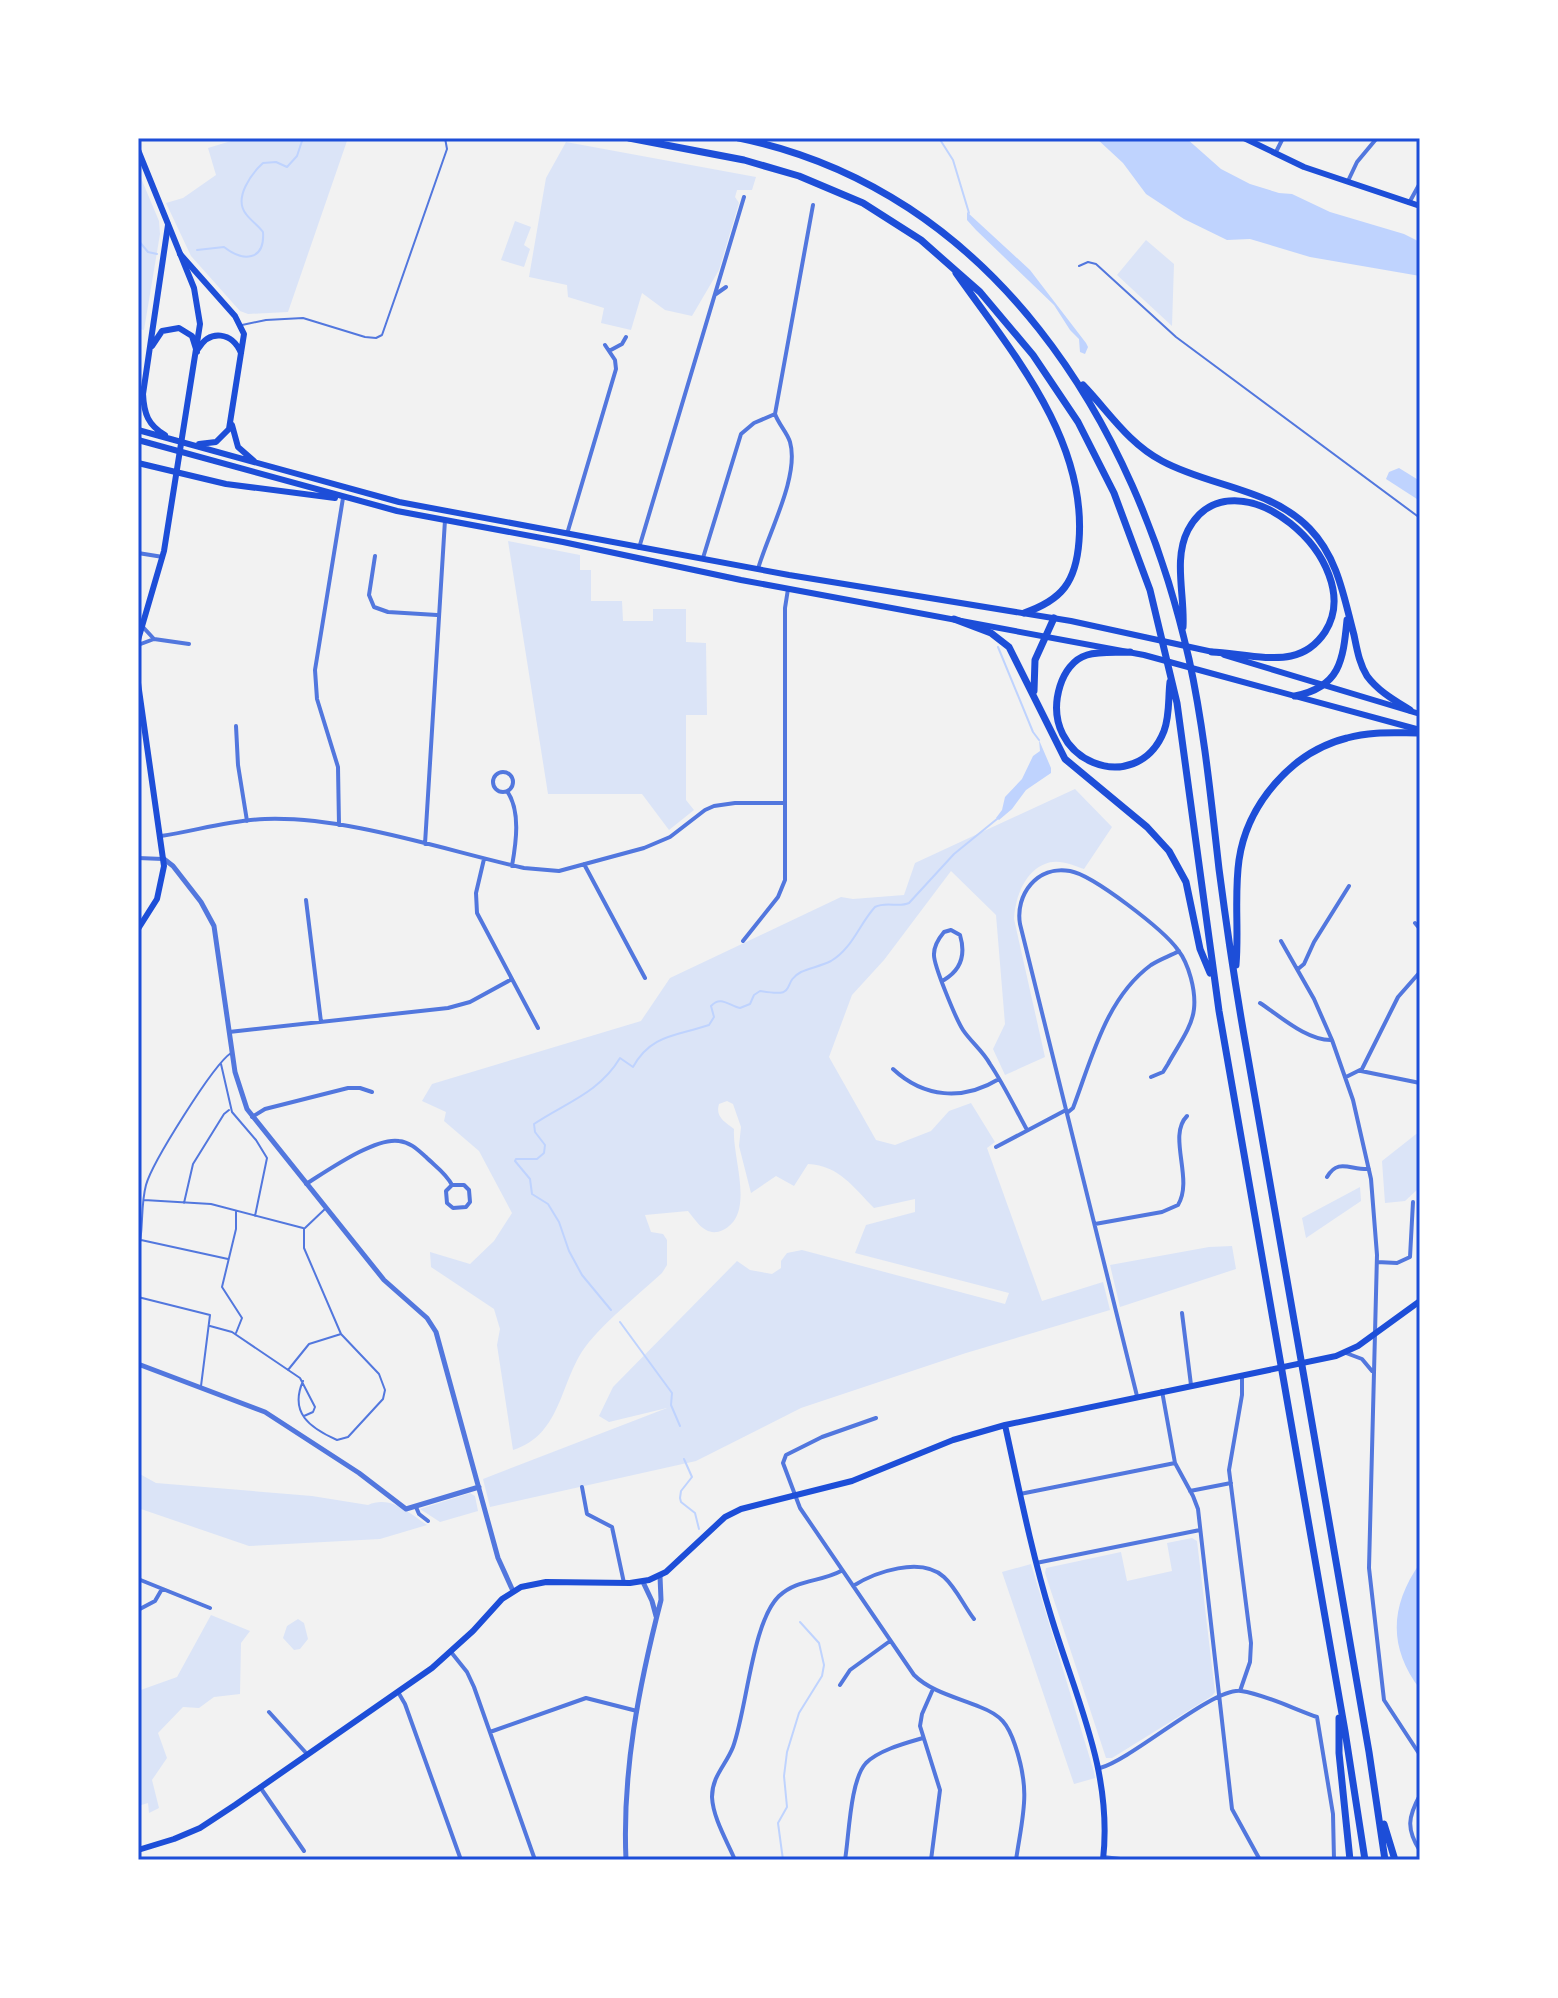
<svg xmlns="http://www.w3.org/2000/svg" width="1558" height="1998" font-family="'Fira Sans Condensed',sans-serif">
<rect width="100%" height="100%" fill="#f2f2f2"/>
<path fill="#dbe4f7" d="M241 138H348L288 312 248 314 240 311 191 256 166 203 183 198 216 175 208 148Z
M566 142 756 177 752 190H737L735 197 739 203 719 270 692 316 665 310 642 293 631 330 601 323 604 308 568 297 567 285 529 277 546 178Z
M138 171 159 221 160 234 144 330 138 329Z
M515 221 531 227 524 245 530 249 524 267 501 260Z
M1146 240 1174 264 1172 326 1117 275Z
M508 541 580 555V570H591V601H622L623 621H653V609H686V642L706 643 707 715H686V800L694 810 669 830 642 794H548Z
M1075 789 1112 827 1084 869C1073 865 1057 858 1045 864 1024 872 1015 899 1014 919L1045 1057 1005 1075 993 1049 1005 1024 996 915 951 871 884 960 852 995 829 1057 876 1140 895 1145 931 1131 949 1111 971 1103 995 1142 987 1148 1042 1301 1103 1282 1110 1310 966 1353 801 1408 696 1461 490 1507 483 1479 667 1408 609 1422 599 1416 613 1387 737 1261 750 1270 772 1274 781 1268V1261L787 1253 802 1250 1005 1304 1009 1293 855 1253 866 1225 915 1212V1199L874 1208C853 1187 840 1166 808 1164L794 1186 776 1176 751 1193 739 1146 741 1127 733 1104 727 1101 719 1104C715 1117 725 1122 734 1129 732 1158 756 1214 723 1230 706 1238 697 1222 688 1211L645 1215 651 1232 663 1234 667 1240V1265L662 1273C638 1295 610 1317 589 1342 559 1378 564 1434 513 1450L497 1345 500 1329 494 1309 431 1267 430 1252 470 1264 494 1241 512 1213 479 1151 444 1121 446 1112 422 1101 432 1084 641 1021 670 978 841 897 853 899 904 895 915 863Z
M1420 1131V1187L1405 1201 1385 1203 1382 1161Z
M1360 1187 1361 1201 1306 1238 1302 1218Z
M1232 1246 1236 1269 1120 1307 1110 1265 1209 1247Z
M138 1473 156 1483 312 1496 368 1505C391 1495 409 1513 427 1525L380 1539 249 1546 138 1508Z
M470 1493 475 1496 478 1511 440 1522 420 1509Z
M1192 1538 1197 1541 1215 1692 1212 1696 1112 1758H1106L1045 1573 1046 1568 1121 1552 1127 1581 1172 1571 1167 1543Z
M1031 1564 1094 1772 1095 1778 1074 1784 1002 1572Z
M211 1615 250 1631 241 1643 240 1694 214 1697 199 1708 183 1707 158 1733 167 1758 152 1780 159 1808 149 1813 148 1803 138 1806V1691L177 1677Z
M298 1619 304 1623 308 1639 300 1649 294 1650 283 1638 287 1626Z"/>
<path fill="#bfd3fe" d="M1096 138H1186L1221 169 1250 184 1279 193 1292 194 1330 212 1404 234 1420 242V276L1310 257 1250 239 1227 240 1184 219 1146 194 1123 163Z
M967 212 1030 270 1086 343 1088 347 1085 354 1080 352 1079 339 1070 330 1054 305 976 230 967 220Z
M1399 468 1420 481V501L1386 479 1389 472Z
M1039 740 1051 768V773L1026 790 1012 809 999 820 996 818 1002 810 1005 797 1022 779 1033 756 1040 751Z
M1420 1563V1689C1388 1647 1390 1606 1420 1563Z"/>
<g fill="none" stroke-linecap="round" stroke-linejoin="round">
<path stroke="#bfd3fe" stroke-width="2" d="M939 138 953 160 969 213
M138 240 148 252 157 254
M197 250 224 247C243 262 265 261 263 232 258 225 251 221 246 214 233 198 252 173 263 163L276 162 287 167 297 156 303 138
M998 647 1033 732 1039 740
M611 1310 582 1275 569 1251 559 1222 548 1204 532 1194 530 1179 515 1161 516 1159H537L544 1153 545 1145 535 1132 534 1124C565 1103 599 1093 620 1058L633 1067C651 1034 677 1036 709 1025L714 1017 711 1006C721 995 729 1006 740 1008L750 1004 754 995 760 991C801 998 779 984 801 972 810 968 821 966 831 961 852 949 860 923 875 907 887 901 898 908 909 903L954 854 997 819
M620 1322 672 1393 671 1405 680 1426
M684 1459 692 1477 681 1491 680 1498 681 1502 695 1513 699 1529
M783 1860 778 1823 787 1807 784 1776 787 1752 799 1713 822 1676 824 1665 819 1643 800 1622"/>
<path stroke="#5277de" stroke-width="2" d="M1079 266 1088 262 1096 264 1176 337 1420 518
M242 325 266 320 303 318 365 337 376 338 382 335 447 149 445 138
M221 1064 232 1112 256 1140 267 1158 255 1216
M144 1200 211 1204 303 1228
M184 1203 193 1164 224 1114 229 1110
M305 1228 326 1208
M141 1240 228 1259
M138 1253C144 1231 140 1207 146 1185 152 1163 213 1065 231 1053
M138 1297 210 1315 201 1386
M210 1326 232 1332 300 1378 315 1407 313 1412 304 1416
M236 1333 242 1318 222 1287 236 1229V1211
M288 1370 309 1344 341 1334 304 1248V1229
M303 1381C289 1413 310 1428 337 1440L348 1437 383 1399 385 1390 379 1374 341 1334"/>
<path stroke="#5277de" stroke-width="4" d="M1276 152 1283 138
M1348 181 1357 162 1377 138
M1409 203 1420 183
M716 294 726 287
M609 351 622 344 626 337
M775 414 813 205
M567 534 616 369 615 360 605 345
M639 548 744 197
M138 553 163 557
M375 556 369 595 374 607 388 612 437 615
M703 558 741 434 754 423 775 414
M758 569C767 536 800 476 790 442 787 432 779 425 775 414
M142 626 154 639
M138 645 154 639 189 644
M236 726 238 765 247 821
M493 782a10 10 0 1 1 20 0a10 10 0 1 1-20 0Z
M507 791C521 811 516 843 512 866
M339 825 338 767 317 699 315 670 343 498
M161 836C195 831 230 820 265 819 346 816 444 850 524 868L559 871 644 848 670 837 705 810 714 806 735 803H785
M425 844 445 520
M138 858 163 859
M484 859 476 893 477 913 538 1028
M584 864 645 978
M306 900 321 1022
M1415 923 1420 929
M743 941 778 897 785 880V608L788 589
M1281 941 1314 999 1332 1040 1353 1100 1371 1179 1377 1255 1369 1568 1384 1700 1420 1755
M1298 969 1304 964 1314 942 1349 886
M944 980C961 970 966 955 960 935L951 930 944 932C939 938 934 945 934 954 933 964 956 1019 963 1030 971 1042 983 1051 990 1064 1004 1085 1015 1108 1027 1130
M1260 1003C1280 1016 1307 1041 1332 1040
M229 1032 448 1008 470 1002 512 979
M893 1069C924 1098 963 1101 999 1079
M1361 1071 1420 1083
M1346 1077 1362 1069 1398 997 1420 972
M1067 1113 1073 1108C1092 1058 1106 998 1151 965 1160 959 1170 956 1179 951
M252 1117 265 1109 348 1088H360L372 1092
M996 1147 1066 1110
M1327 1177C1338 1158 1350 1170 1369 1169
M306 1184C327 1171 375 1137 399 1141 410 1142 418 1150 426 1157 435 1166 446 1173 452 1185L446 1191 447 1203 453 1208 466 1207 470 1202 469 1190 464 1185H452
M1095 1224 1162 1212 1178 1205C1194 1179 1167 1136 1187 1116
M1377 1262 1397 1263 1410 1257 1413 1202
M1182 1313 1191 1385
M1346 1353 1362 1359 1372 1371
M1162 1391 1175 1463 1193 1496 1198 1509 1232 1809 1260 1860
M1137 1396 1020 924C1015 895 1037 865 1070 871 1093 875 1164 930 1178 950 1189 964 1196 991 1194 1009 1192 1028 1177 1047 1168 1064L1163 1072 1151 1077
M876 1418 822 1437 786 1455 783 1463 800 1508 914 1675C931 1692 959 1698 980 1707 1001 1715 1008 1724 1015 1745 1031 1792 1023 1813 1016 1860
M582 1487 587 1514 612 1527 624 1583
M1190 1491 1231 1483
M1020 1494 1175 1463
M416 1507 419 1514 428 1521
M1036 1563 1200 1530
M138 1579 210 1608
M853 1586C875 1572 921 1556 944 1577 956 1588 964 1606 974 1619
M138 1610 155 1601 162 1589
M451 1652 467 1672 474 1687 535 1860
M840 1685 850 1670 890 1641
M1240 1691 1250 1662 1251 1643 1229 1470 1242 1395V1375
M398 1692 405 1704 461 1860
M269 1712 307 1754
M490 1732 586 1698 637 1711
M1100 1768C1133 1759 1213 1687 1241 1691 1264 1694 1294 1709 1317 1717L1333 1814 1334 1860
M260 1787 304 1851
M1420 1795C1408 1817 1406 1829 1420 1851
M138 1856 139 1860
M1103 1857 1129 1860
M735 1860C727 1841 713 1818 712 1797 712 1776 726 1765 733 1747 747 1709 752 1622 779 1596 797 1579 821 1582 841 1571
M845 1860C849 1837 850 1780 866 1763 879 1750 906 1743 923 1738
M931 1860 940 1790 920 1726 922 1714 933 1689"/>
<path stroke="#5277de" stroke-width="5" d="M164 859 173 866 201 902 214 926 235 1072 247 1109 384 1280 427 1318 436 1332 498 1558 513 1591
M138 1364 265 1412 359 1473 406 1509 479 1487
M643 1582 652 1601 656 1616
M626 1860C622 1772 639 1685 661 1600L660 1576"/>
<path stroke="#1d4ed8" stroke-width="6" d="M1244 138 1304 167 1420 206
M138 150 194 288 200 324 164 551 138 640
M138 683 164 866 157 899 138 929
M1005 1425C1019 1489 1032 1554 1051 1616 1076 1699 1113 1772 1103 1860
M138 1850 174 1839 200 1828 235 1805 432 1668 473 1631 502 1599 521 1587 546 1582 630 1583 649 1580 666 1572 725 1517 741 1509 852 1481 953 1440 1005 1425 1336 1356 1358 1346 1420 1301"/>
<path stroke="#1d4ed8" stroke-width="6" d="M180 254 235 316 244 334 229 429 216 442 199 444
M152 346 162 331 179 328 192 336 197 352
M198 349C210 329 232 332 241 353
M232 425 238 447 254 461
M138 430 399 502 789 575 1071 621 1213 652
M165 435C148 425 144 414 143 394L168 225
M138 440 397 511 563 542 741 580 1144 655 1420 730
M138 463 226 484 335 498
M1224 655 1420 714"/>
<path stroke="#1d4ed8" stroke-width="7" d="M629 138 744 160 799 176 863 203 921 240 980 292 1033 355 1078 422 1114 493 1150 590 1177 703 1219 1011 1345 1731 1365 1860
M739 138C992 190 1136 422 1189 659 1204 728 1211 799 1219 869 1227 930 1236 991 1247 1052 1288 1285 1329 1519 1369 1752L1385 1860
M956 273C1011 351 1087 439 1079 541 1076 582 1062 600 1024 613
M1083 385C1109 412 1128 443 1162 461 1210 487 1271 488 1310 529 1338 558 1344 598 1354 635 1357 649 1359 663 1367 676 1378 691 1394 700 1410 710
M954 619 991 633 1009 647 1065 759 1147 827 1169 851 1186 882 1200 949 1210 973
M1183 627C1185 596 1173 559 1188 530 1233 446 1370 562 1325 632 1317 644 1305 653 1291 656 1269 661 1235 653 1212 652
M1130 652C1117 653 1100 651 1087 655 1073 659 1064 673 1060 686 1037 761 1137 800 1164 731 1170 715 1168 698 1170 682
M1034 691 1035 660 1054 618
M1295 696C1340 687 1343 661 1347 620
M1236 965C1239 930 1234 895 1239 860 1247 805 1291 752 1347 738 1371 731 1395 733 1420 733
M1339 1718V1753L1350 1860
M1384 1824 1395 1860"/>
</g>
<rect width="1558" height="1998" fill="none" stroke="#ffffff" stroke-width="280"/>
<rect x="140" y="140" width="1278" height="1718" fill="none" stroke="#1d4ed8" stroke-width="3"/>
</svg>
